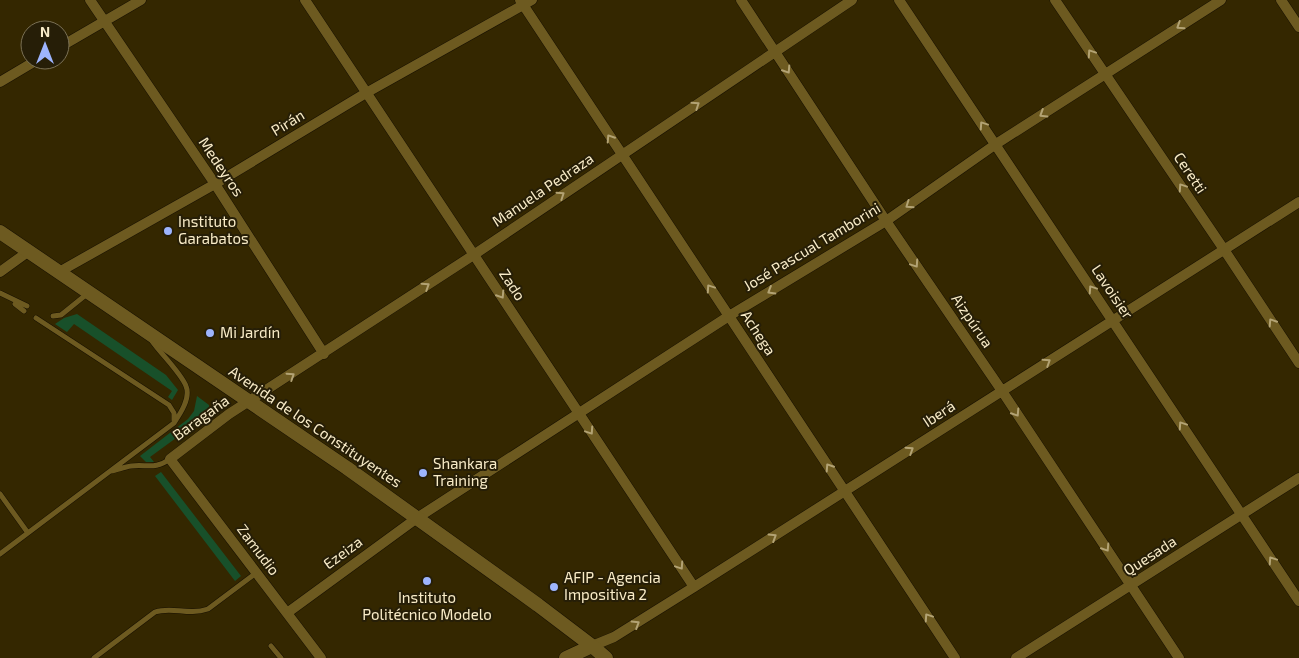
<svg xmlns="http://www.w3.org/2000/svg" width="1299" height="658" font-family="'Exo 2',sans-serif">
<rect width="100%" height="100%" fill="#342700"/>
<path fill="#18502a" d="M77 314 166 375 178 390 172 400 168 397 172 391 74 324 67 332 55 324 64 318Z
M197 396 209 405V414L150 457 154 462H146L140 456 188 419 194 411Z
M161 472 241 576 235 581 155 476Z"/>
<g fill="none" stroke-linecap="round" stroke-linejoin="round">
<defs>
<path id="lane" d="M0 293 27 306
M15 304 24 311
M53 316 61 315 87 294
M36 318 169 405 174 413V420
M111 471C117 470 124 467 131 466 147 464 155 470 170 459
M0 494 28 533
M0 554 174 423C180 414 191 398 186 386 181 373 161 354 152 341
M271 646 281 658
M94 658 155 612C173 606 187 616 208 609L256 573"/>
<path id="street" d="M90 0 215 184 324 354
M305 0 694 587
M520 0 955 658
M741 0 886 221 1002 391 1179 658
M899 0 1299 601
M1055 0 1225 251 1299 363
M1281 0 1299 27
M60 47 141 0
M0 82 37 60
M0 272 29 251
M59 272 215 184 366 93 532 0
M287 613 417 518 729 316 886 221 996 144 1221 0
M592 646 614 637 694 587 1299 202
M321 658 170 459 229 414 475 254 852 0
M1016 658 1299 478"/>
<path id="secondary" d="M0 232 347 468 538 605 592 646 606 658
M566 658 592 646"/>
</defs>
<use href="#lane" stroke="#181100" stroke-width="6"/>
<use href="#street" stroke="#181100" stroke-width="11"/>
<use href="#secondary" stroke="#181100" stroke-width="15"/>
<use href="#lane" stroke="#6d5a20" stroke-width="5"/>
<use href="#street" stroke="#6d5a20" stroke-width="10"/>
<use href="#secondary" stroke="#6d5a20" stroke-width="14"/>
</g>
<defs><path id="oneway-chevron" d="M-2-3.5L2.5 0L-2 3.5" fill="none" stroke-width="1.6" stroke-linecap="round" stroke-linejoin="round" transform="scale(1.25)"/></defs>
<g stroke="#b3a374">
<use href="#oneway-chevron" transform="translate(1180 26) rotate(147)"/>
<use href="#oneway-chevron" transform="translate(1091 53) rotate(-124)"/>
<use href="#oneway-chevron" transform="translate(787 70) rotate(57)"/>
<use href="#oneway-chevron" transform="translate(696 105) rotate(-34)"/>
<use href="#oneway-chevron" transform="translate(1043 114) rotate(148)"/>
<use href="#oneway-chevron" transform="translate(983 125) rotate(-124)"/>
<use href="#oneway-chevron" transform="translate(610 138) rotate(-123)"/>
<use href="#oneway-chevron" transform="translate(1182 187) rotate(-124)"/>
<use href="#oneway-chevron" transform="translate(561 195) rotate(-34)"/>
<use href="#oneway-chevron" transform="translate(909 205) rotate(145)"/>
<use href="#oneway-chevron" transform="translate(915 264) rotate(56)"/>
<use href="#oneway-chevron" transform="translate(426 286) rotate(-33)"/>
<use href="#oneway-chevron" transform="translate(710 288) rotate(-124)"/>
<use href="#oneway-chevron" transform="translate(1092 289) rotate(-124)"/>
<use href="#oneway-chevron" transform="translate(771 291) rotate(149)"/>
<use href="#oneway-chevron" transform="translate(501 295) rotate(57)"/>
<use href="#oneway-chevron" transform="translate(1272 322) rotate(-123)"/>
<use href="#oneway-chevron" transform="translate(1047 362) rotate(-33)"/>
<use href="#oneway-chevron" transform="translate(291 376) rotate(-33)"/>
<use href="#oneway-chevron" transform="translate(1016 413) rotate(57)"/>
<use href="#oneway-chevron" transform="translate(1182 425) rotate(-124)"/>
<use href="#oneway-chevron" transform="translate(590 431) rotate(56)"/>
<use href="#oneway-chevron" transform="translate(910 450) rotate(-33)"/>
<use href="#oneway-chevron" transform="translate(829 467) rotate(-123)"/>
<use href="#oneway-chevron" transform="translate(773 537) rotate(-32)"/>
<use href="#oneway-chevron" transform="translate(1106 548) rotate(57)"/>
<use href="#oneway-chevron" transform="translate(1272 560) rotate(-124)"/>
<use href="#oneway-chevron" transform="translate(680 566) rotate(56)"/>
<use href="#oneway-chevron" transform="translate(928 617) rotate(-124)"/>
<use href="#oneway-chevron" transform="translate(636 624) rotate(-32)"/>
</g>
<g fill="#9db4fd" stroke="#261e07" stroke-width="2">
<circle cx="168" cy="231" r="5"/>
<circle cx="210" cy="333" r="5"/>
<circle cx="423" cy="473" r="5"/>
<circle cx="427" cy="581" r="5"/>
<circle cx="554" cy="587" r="5"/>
</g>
<g text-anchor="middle" stroke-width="4" stroke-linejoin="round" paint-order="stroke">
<g font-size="15" fill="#f9ecc8" stroke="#261e07">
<text transform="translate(288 123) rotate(-31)" y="5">Pirán</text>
<text transform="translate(221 167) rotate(56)" y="5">Medeyros</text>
<text transform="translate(1190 173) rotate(56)" y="5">Ceretti</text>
<text transform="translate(543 190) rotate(-34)" y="5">Manuela Pedraza</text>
<text transform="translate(812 247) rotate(-31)" y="5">José Pascual Tamborini</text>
<text transform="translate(512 285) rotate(57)" y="5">Zado</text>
<text transform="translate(1112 292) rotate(56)" y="5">Lavoisier</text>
<text transform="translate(972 321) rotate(56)" y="5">Aizpúrua</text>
<text transform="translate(758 333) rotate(57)" y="5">Achega</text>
<text transform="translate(939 414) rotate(-33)" y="5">Iberá</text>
<text transform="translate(201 418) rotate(-36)" y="5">Baragaña</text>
<text transform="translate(315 427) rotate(34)" y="5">Avenida de los Constituyentes</text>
<text transform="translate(258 550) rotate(53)" y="5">Zamudio</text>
<text transform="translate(343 553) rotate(-36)" y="5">Ezeiza</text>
<text transform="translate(1150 556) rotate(-33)" y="5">Quesada</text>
</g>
<g font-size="15" fill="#f9ecc8" stroke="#261e07" text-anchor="start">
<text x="178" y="227">Instituto<tspan x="178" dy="17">Garabatos</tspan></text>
<text x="220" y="338">Mi Jardín</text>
<text x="433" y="469">Shankara<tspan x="433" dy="17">Training</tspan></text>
<text x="564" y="583">AFIP - Agencia<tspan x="564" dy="17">Impositiva 2</tspan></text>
<text x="427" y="603" text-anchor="middle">Instituto<tspan x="427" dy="17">Politécnico Modelo</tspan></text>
</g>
</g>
<g transform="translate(45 45)"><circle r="24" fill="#261e07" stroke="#7a7054"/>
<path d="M0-4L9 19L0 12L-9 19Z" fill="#9db4fd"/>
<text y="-8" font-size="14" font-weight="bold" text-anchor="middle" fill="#f9ecc8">N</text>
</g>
</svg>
